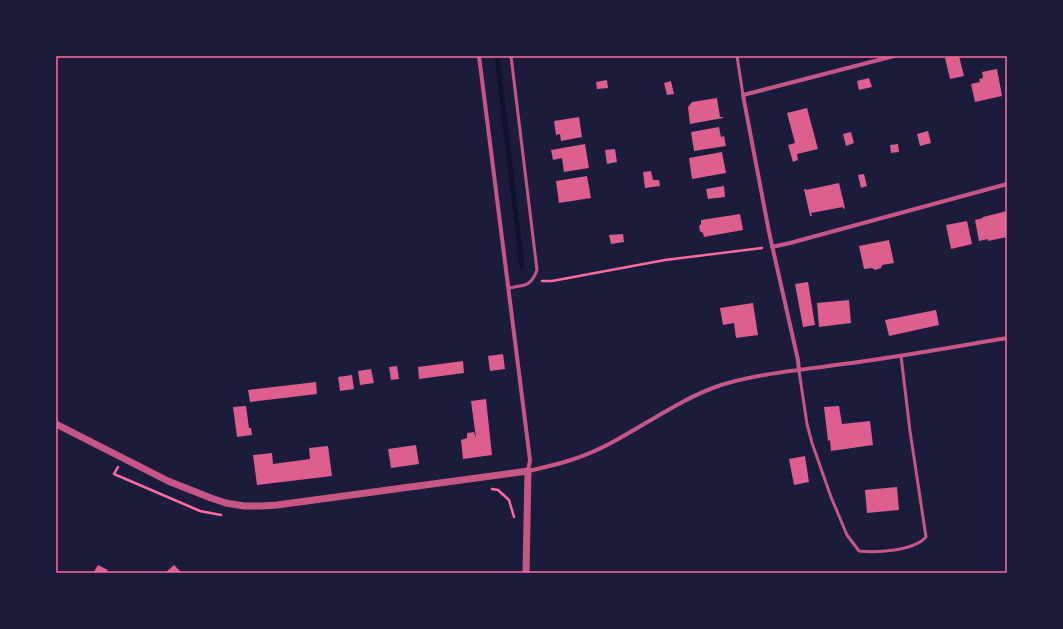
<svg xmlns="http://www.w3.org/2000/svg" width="1063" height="629" font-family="Inter,sans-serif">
<rect width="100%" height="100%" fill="#1b1b3a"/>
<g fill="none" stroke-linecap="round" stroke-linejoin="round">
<path stroke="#12122b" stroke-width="5" d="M497 56 522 267"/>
</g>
<path fill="#dd5f8e" d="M953 56H959L964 76 950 79 945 58Z
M997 69 1002 96 975 102 971 84 980 82 979 79 983 78 982 72Z
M869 78 872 87 859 90 857 81Z
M607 80 608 88 597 89 596 82Z
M671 81 674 94 667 95 664 83Z
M717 98 720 117H723V118L690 124 688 107 692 102Z
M807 108 818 149 797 154 798 160 793 162 788 145 795 143 787 113Z
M579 117 582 137 561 141 560 134 556 135 554 121Z
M719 127 721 137 724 136 726 146 694 151 691 132Z
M928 131 931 143 920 146 917 134Z
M851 132 854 143 846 146 843 134Z
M585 144 589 168 564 172 562 158 553 160 551 150Z
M898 144 899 152 891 153 890 145Z
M615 149 617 162 607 164 605 150Z
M722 152 726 173 692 179 689 158Z
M651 171 653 180H659L660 186 645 188 643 172Z
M864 174 867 186 861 188 858 175Z
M587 176 591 198 559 203 556 181Z
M839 183 845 208 843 209V207L811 213 812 216H810L804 189H806V190Z
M724 186 725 197 708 199 706 189Z
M1007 211V237L988 241V239L979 241 975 220 983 218V217Z
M740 214 743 230 704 237 703 233 700 231 699 226 701 224V220Z
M967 221 972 244 951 249 946 225Z
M623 234 624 242 611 244 609 235Z
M889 240 894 263 882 265 881 268 875 270 872 268 864 269 859 246Z
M808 282 815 325 803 327 795 284Z
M849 300 851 323 819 327 817 303Z
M753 303 758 335 736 338 734 323 723 325 720 308Z
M936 310 939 325 889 336 885 320Z
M503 354 505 369 490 371 488 356Z
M463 361 464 373 419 379 418 367Z
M397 366 399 379 391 380 389 367Z
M371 369 374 383 360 385 358 371Z
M352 375 354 389 340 391 338 377Z
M316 382 317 394 250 402 248 390Z
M486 399 492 455 463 459 461 440 467 438V433L474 432 476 438 471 401Z
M246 406 249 428H251L252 435 237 437 233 407Z
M839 406 842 424 870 421 873 445 831 451 830 440 828 441 824 407Z
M416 445 419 464 391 468 388 449Z
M328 446 332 476 257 485 253 455 272 453 273 464 310 459 309 448Z
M805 456 809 482 794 485 789 459Z
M897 487 899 510 867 513 865 490Z
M98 565 108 570 106 573H93Z
M174 565 182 573H165Z"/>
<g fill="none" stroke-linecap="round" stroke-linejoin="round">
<path stroke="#ff6b9d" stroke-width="2.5" d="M542 281H552L665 260 762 248
M118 467 114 474 200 511 221 515
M492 489 498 490 509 500 514 517"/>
<path stroke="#c65784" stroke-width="3" d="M737 56 743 95
M509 288C524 285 531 287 537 270L511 56
M799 371 807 424 812 443 831 497 847 535 859 551C876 553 914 551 926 537L910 431 901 356"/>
<path stroke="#c65784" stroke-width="4" d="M479 56 530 460 528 471C560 464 583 458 611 443 647 424 682 398 721 385 760 373 802 370 843 364 898 357 952 347 1007 338
M772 247 790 243 1007 184
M799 371 798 360 769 232 743 95 894 56"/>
<path stroke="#c65784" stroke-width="7" d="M56 424 168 481 211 498 226 503 244 506H262L277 505 528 471 526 573"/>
</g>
<rect width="1063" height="629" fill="none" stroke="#1b1b3a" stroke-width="114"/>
<rect x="57" y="57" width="949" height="515" fill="none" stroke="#ff6b9d" stroke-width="1.5"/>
</svg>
